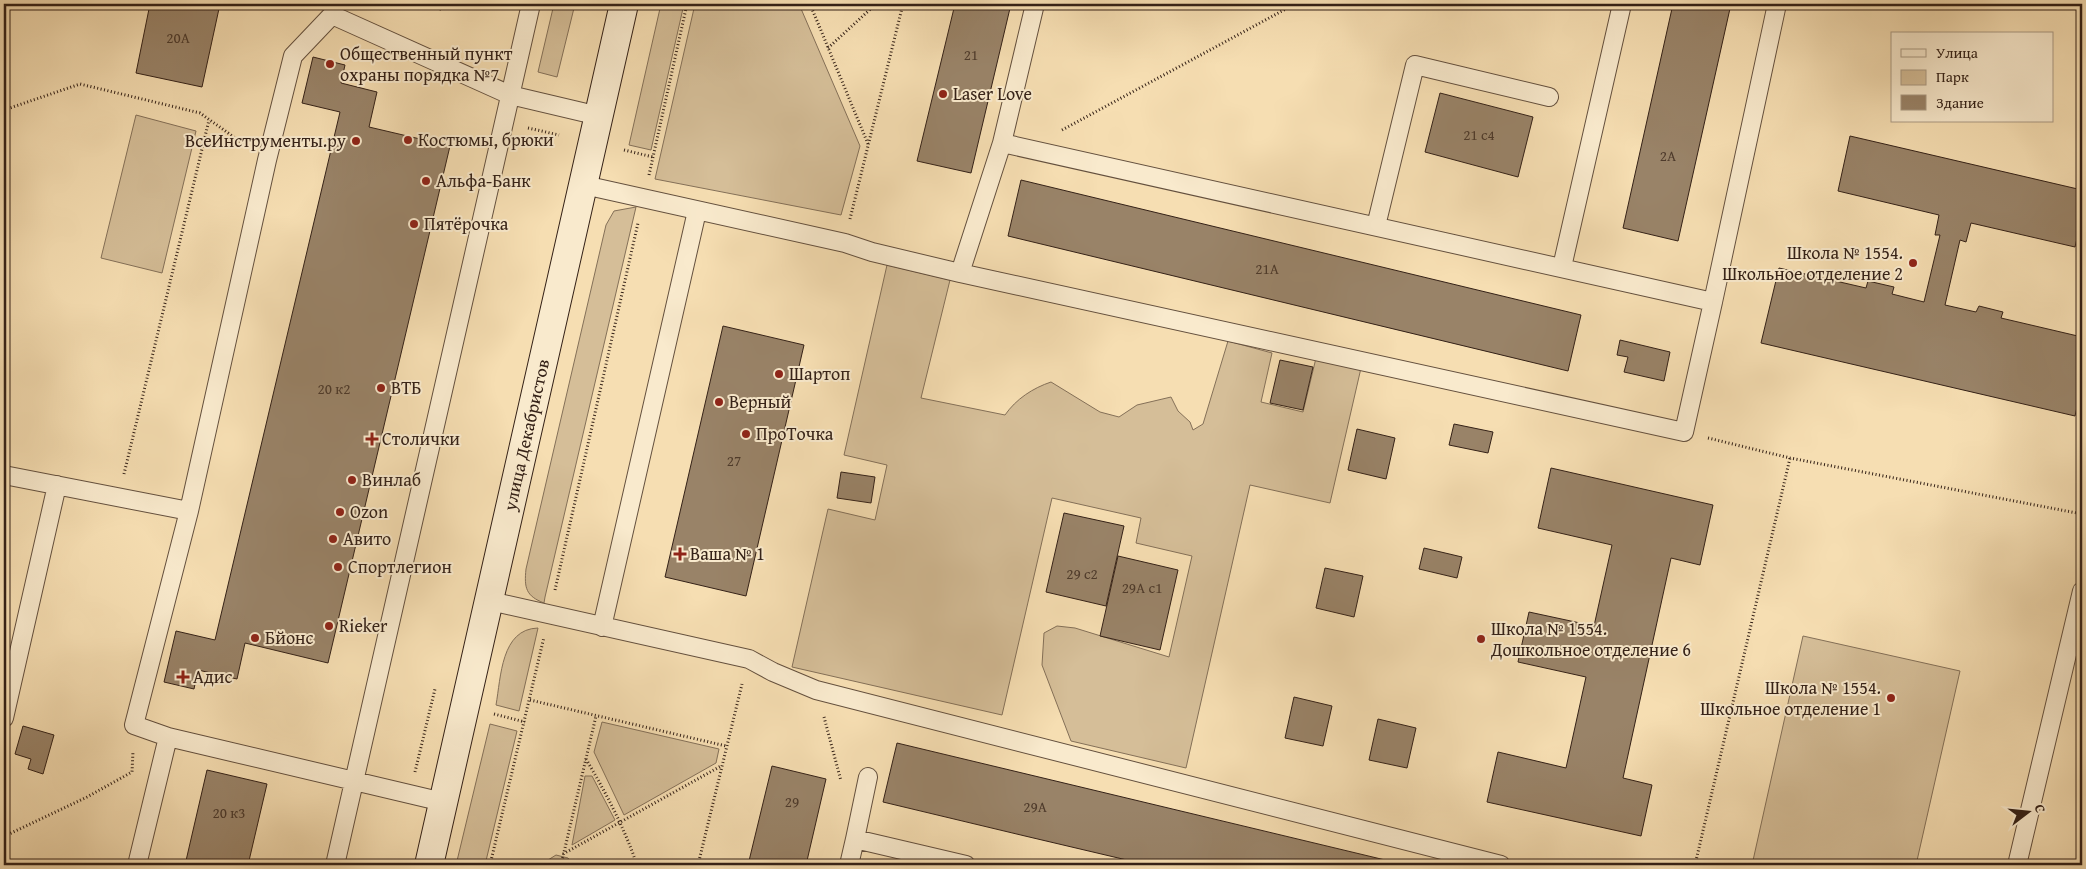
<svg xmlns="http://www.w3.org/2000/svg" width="2086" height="869" font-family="'Gentium Book Plus',serif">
<rect width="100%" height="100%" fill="#f6deb2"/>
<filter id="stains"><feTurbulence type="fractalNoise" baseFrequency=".004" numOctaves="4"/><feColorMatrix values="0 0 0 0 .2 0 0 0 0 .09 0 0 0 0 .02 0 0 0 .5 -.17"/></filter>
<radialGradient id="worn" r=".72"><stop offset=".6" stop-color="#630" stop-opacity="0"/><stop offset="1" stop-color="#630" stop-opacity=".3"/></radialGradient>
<path fill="#d5be98" stroke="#847058" d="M554 4H575L557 77 538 72Z
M661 4H684L651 150 629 145Z
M695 4H799L860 146 841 215 655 179Z
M136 115 196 131 162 273 101 258Z
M636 207 545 597 544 603C526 596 524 588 526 569L606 225 614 211Z
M887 265 950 280 921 398 1005 415C1016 399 1033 388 1051 382L1100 412 1119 417 1137 405 1171 397 1178 411 1190 422 1193 430 1203 424 1228 341 1272 353 1261 402 1303 412 1316 358 1361 368 1330 503 1250 485 1186 768 1071 741 1042 665 1044 633 1057 626 1075 628 1169 657 1192 556 1136 543 1141 518 1052 498 1002 715 792 667 828 509 875 520 887 465 844 455Z
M538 628 519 711 496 705C501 677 501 629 538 628Z
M1803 636 1960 671 1916 865H1752Z
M602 722 719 749 716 763 624 815 594 752Z
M490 724 517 731 485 865H456Z
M585 776H592L615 820 572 845Z
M556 855 568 858 573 865H540Z"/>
<path fill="#998368" stroke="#342117" d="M150 4H220L202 87 136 73Z
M413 4H442L441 10Z
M955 4H1011L971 173 917 161Z
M1673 4H1731L1678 241 1623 228Z
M313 57 345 65 341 83 377 92 369 127 450 146 328 663 245 643 237 679 198 670 194 689 164 682 176 631 215 640 340 112 302 103Z
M1440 93 1533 117 1518 177 1425 152Z
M1850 136 2082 190V216L2075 247 1971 223 1966 242 1960 240 1945 305 1976 312 1979 306 2003 312 2001 318 2082 337V385L2075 416 1761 343 1779 268 1866 288 1868 281 1894 287 1892 294 1924 302 1940 235H1935L1939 215 1838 191Z
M1021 180 1581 315 1568 371 1008 236Z
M723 326 804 345 746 596 665 577Z
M1620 340 1670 352 1664 381 1624 372 1628 357 1617 355Z
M1280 360 1313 367 1303 410 1270 403Z
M1454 424 1493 432 1488 453 1449 445Z
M1357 429 1395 438 1386 479 1348 470Z
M1551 468 1713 505 1700 565 1671 558 1623 778 1652 785 1641 836 1487 802 1498 752 1566 768 1586 677 1518 662 1529 612 1594 626 1612 545 1538 528Z
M841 472 875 477 871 503 837 498Z
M1064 513 1124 526 1106 606 1046 592Z
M1424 548 1462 557 1457 578 1419 569Z
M1118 556 1178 570 1160 650 1100 636Z
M1325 568 1363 576 1354 617 1316 608Z
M1294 697 1332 706 1323 746 1285 738Z
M1378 719 1416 728 1407 768 1369 760Z
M23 726 54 735 43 774 28 769 31 759 15 754Z
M897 743 1406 865H1148L1025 836 883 802Z
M772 766 826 779 806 865H748Z
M207 770 267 784 248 865H185Z"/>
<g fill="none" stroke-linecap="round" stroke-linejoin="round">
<defs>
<path id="service" d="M1002 143 1035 4
M584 185 845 243 872 252 960 273 1002 143 1713 302 1777 4
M1376 226 1415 65 1549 97
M1562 267 1622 4
M960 273 1684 432 1713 302
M4 475 189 511 267 160 293 56 332 15 510 95 599 116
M490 601 749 659 773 672 816 690 1501 865
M602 627 697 211
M4 718 57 485
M168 737 443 802
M855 839 868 777
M137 865 168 737 134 725 189 511
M335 865 531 4
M849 865 855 839 966 865
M2017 865 2082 591"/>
<g id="secondary">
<path id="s1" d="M429 865 624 4"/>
</g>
</defs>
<use href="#service" stroke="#64503e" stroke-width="20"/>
<use href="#secondary" stroke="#342117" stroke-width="30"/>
<path stroke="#342117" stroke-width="3" stroke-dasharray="1 2.5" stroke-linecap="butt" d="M810 4 868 144
M828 48 876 4
M4 110 80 84 200 113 245 145
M528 128 559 135
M1062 130 1295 4
M624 150 653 157
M649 175 687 4
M850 219 903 4
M1708 438 1790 458 2082 514
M124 474 209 120
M555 590 638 223
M530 700 726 746
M494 714 525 722
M824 717 841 781
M586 759C606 793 624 827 637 865
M415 772 435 689
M4 832 9 834 87 797 132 772 133 751
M563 854 721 766
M490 865 544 637
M561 865 596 716
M698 865 742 684
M1695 865 1790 458"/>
<use href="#service" stroke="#f9eacd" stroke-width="18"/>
<use href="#secondary" stroke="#f9eacd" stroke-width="28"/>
</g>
<g fill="#8f2418" stroke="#f9eacd" stroke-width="2">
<circle cx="330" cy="64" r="5"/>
<circle cx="943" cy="94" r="5"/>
<circle cx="408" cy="140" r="5"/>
<circle cx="356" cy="141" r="5"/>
<circle cx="426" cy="181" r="5"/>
<circle cx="414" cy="224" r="5"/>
<circle cx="1913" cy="263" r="5"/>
<circle cx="779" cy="374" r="5"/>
<circle cx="381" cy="388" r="5"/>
<circle cx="719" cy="402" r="5"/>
<circle cx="746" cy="434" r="5"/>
<path d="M369.5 431.5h5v5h5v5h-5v5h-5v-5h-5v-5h5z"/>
<circle cx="352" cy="480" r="5"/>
<circle cx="340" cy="512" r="5"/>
<circle cx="333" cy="539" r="5"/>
<path d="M677.5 546.5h5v5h5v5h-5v5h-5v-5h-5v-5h5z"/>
<circle cx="338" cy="567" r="5"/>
<circle cx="329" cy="626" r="5"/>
<circle cx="255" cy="638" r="5"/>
<circle cx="1481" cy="639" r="5"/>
<path d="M180.5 669.5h5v5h5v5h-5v5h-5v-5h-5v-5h5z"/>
<circle cx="1891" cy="698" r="5"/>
</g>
<g text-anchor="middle" stroke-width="4" stroke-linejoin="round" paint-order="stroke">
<g font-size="15" fill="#4d3a2b">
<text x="178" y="43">20А</text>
<text x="971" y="60">21</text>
<text x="1479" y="140">21 с4</text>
<text x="1668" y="161">2А</text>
<text x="1267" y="274">21А</text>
<text x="334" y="394">20 к2</text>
<text x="734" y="466">27</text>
<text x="1082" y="579">29 с2</text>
<text x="1142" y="593">29А с1</text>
<text x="792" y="807">29</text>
<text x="1035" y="812">29А</text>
<text x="229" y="818">20 к3</text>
</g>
<g font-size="18" fill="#342117" stroke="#f9eacd" text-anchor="start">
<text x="340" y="60">Общественный пункт<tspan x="340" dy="21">охраны порядка №7</tspan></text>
<text x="953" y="100">Laser Love</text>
<text x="418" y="146">Костюмы, брюки</text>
<text x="346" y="147" text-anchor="end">ВсеИнструменты.ру</text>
<text x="436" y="187">Альфа-Банк</text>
<text x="424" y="230">Пятёрочка</text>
<text x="1903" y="259" text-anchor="end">Школа № 1554.<tspan x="1903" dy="21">Школьное отделение 2</tspan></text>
<text x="789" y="380">Шартоп</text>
<text x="391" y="394">ВТБ</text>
<text x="729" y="408">Верный</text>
<text x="756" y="440">ПроТочка</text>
<text x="382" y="445">Столички</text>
<text x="362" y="486">Винлаб</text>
<text x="350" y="518">Ozon</text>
<text x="343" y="545">Авито</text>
<text x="690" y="560">Ваша № 1</text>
<text x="348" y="573">Спортлегион</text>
<text x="339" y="632">Rieker</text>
<text x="1491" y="635">Школа № 1554.<tspan x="1491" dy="21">Дошкольное отделение 6</tspan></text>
<text x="265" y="644">Бйонс</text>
<text x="193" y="683">Адис</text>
<text x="1881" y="694" text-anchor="end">Школа № 1554.<tspan x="1881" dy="21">Школьное отделение 1</tspan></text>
</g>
<g font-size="18" fill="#342117" stroke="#f9eacd">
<text dy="6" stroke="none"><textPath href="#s1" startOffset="441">улица Декабристов</textPath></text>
</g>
</g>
<rect width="2086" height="869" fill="none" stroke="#f6deb2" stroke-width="20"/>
<rect x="5" y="5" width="2076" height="859" fill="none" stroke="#342117" stroke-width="2.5"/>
<rect x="10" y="10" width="2066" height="849" fill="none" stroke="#342117"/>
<rect x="1891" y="32" width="162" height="90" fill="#f9eacd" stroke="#aa9a84"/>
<rect x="1901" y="49" width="25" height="8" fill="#f9eacd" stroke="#aa9a84"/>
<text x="1936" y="58" font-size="15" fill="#342117">Улица</text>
<rect x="1901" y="70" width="25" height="15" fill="#d5be98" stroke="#aa9a84"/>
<text x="1936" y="82" font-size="15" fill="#342117">Парк</text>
<rect x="1901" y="95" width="25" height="15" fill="#998368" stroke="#aa9a84"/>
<text x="1936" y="108" font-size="15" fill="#342117">Здание</text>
<g transform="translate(2028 812) rotate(74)" stroke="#f9eacd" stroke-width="4" paint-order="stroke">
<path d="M0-4L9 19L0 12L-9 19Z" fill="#342117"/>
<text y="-8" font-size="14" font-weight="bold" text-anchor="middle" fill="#342117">С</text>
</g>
<rect width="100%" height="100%" filter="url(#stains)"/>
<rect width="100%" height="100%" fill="url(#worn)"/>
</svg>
